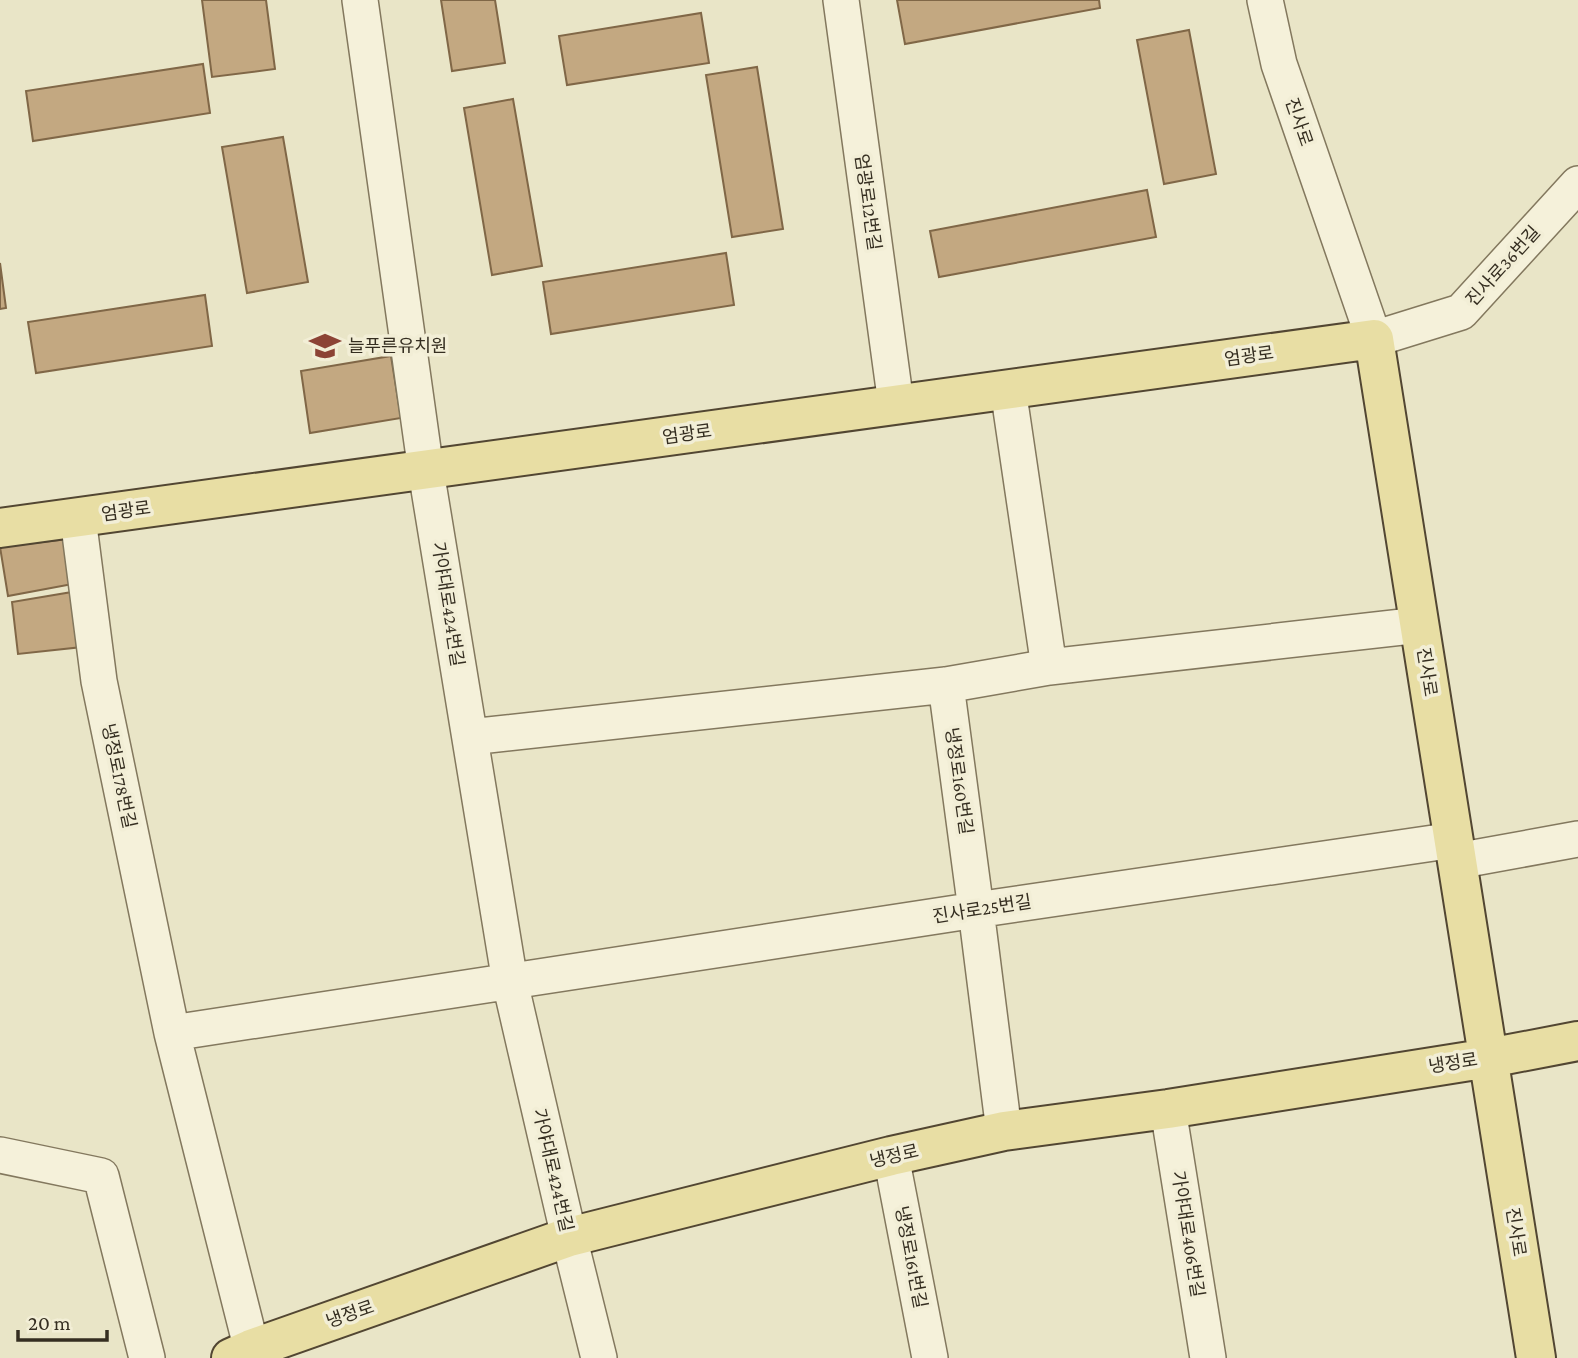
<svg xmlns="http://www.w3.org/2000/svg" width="1578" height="1358" font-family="'Crimson Pro','Noto Sans KR',serif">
<rect width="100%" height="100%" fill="#e9e5c7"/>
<path fill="#c3a881" stroke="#806747" stroke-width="2" d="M202 0H266L275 69 212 77Z
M441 0H495L505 63 452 71Z
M897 0H1099L1100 8 905 44Z
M701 13 709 63 567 85 559 36Z
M1189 30 1216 174 1164 184 1137 40Z
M203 64 210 113 33 141 26 91Z
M757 67 783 229 732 237 706 75Z
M513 99 542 266 492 275 464 108Z
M283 137 308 282 247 293 222 147Z
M1147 190 1156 237 939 277 930 231Z
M726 253 734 305 551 334 543 282Z
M0 263 6 308 0 309Z
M205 295 212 346 36 373 28 322Z
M391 356 401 418 310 433 301 371Z
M68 539 78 583 8 596 0 547Z
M78 591 82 647 18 654 12 602Z"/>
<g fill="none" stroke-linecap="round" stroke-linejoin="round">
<defs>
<path id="minor" d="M360 0 426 471 510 982 569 1237 599 1358
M841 0 896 404
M1265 0 1279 64 1374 339 1461 312 1578 184
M1008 389 1049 667
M78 518 99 681 172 1033 254 1358
M946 685 976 910 1004 1131
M470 737 946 685 1049 667 1420 625
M1457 861 1578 839
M172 1033 976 910 1454 840
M1168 1109 1208 1358
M0 1155 101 1176 147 1358
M891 1156 930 1358"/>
<path id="major" d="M0 528 1374 339 1536 1358
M231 1358 251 1349 569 1237 891 1156 1004 1131 1168 1109 1489 1058 1578 1041"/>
</defs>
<use href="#minor" stroke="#83785e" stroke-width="38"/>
<use href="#major" stroke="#524632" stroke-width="42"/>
<use href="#minor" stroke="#f5f1da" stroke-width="35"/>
<use href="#major" stroke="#e8dea4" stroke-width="38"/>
</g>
<defs>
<symbol id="school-bare" viewBox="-9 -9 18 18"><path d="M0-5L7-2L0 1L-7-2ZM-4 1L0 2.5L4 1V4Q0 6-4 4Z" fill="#8c4335" stroke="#f2eed6" stroke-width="2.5" paint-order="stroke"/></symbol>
</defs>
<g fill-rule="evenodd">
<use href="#school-bare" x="303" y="324" width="44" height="44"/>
</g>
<g text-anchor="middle" stroke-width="7" stroke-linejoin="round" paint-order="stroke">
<g font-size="18" fill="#352e21" stroke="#f2eed6">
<text transform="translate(1299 122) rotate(71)" y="6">진사로</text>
<text transform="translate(868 202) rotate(82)" y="6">엄광로12번길</text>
<text transform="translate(1503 266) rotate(-48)" y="6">진사로36번길</text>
<text transform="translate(1249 356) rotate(-8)" y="6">엄광로</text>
<text transform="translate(687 434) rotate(-8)" y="6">엄광로</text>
<text transform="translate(126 511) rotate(-8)" y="6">엄광로</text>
<text transform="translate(448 604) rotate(81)" y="6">가야대로424번길</text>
<text transform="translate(1427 672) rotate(81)" y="6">진사로</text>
<text transform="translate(119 776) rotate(78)" y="6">냉정로178번길</text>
<text transform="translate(959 781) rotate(82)" y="6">냉정로160번길</text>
<text transform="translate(982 909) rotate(-9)" y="6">진사로25번길</text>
<text transform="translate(1453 1063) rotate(-9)" y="6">냉정로</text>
<text transform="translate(894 1156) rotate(-13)" y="6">냉정로</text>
<text transform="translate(553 1170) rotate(77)" y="6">가야대로424번길</text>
<text transform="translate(1516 1232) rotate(81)" y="6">진사로</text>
<text transform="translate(1188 1234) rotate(81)" y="6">가야대로406번길</text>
<text transform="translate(911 1257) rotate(79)" y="6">냉정로161번길</text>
<text transform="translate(350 1314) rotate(-19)" y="6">냉정로</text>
</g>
<g font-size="18" fill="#352e21" stroke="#f2eed6" text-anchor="start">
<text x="348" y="352">늘푸른유치원</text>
</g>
</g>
<path d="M18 1330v10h89v-10" fill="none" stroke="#352e21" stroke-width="3.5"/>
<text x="28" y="1330" font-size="21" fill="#352e21" stroke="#f2eed6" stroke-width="5" paint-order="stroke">20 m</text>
</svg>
